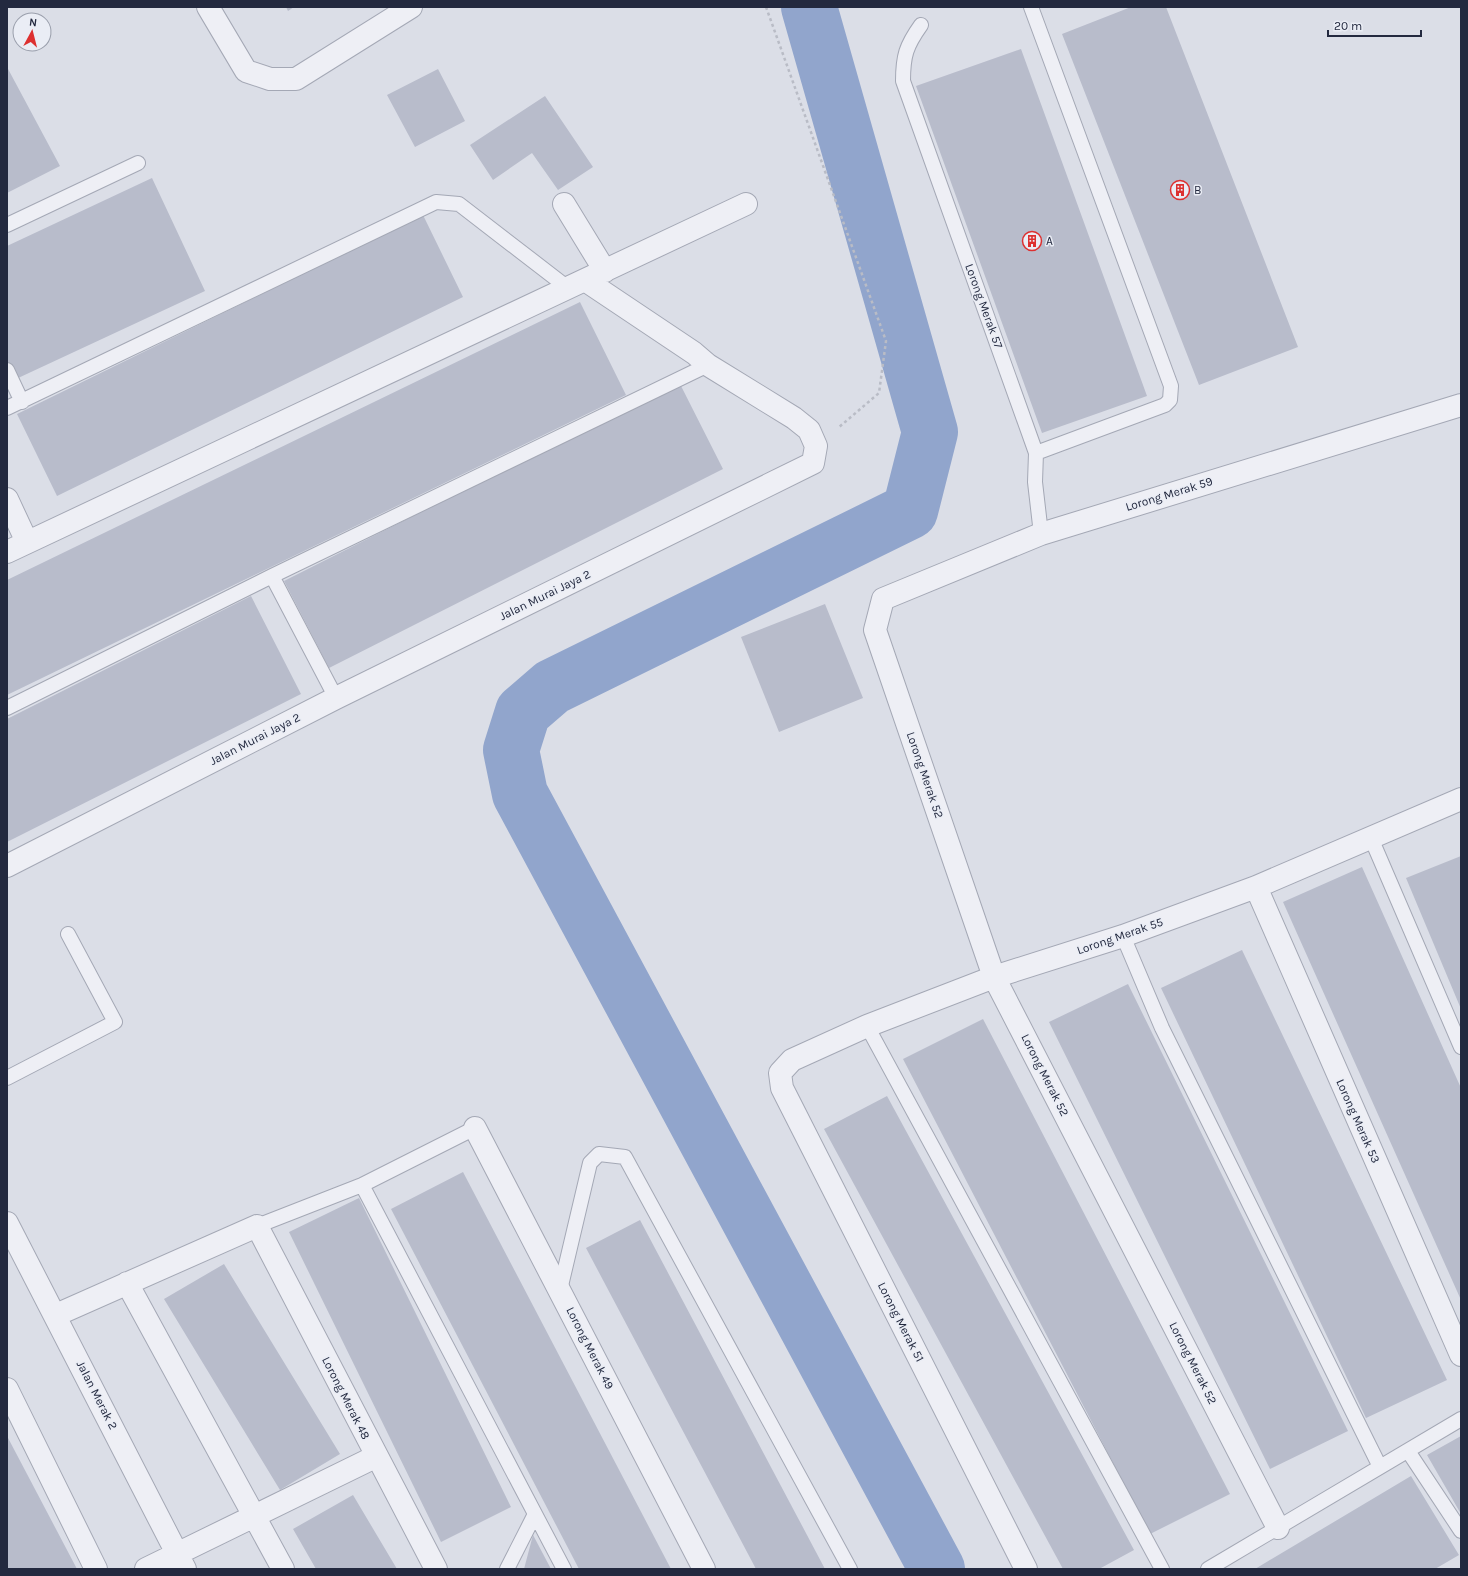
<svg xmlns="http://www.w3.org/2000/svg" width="1468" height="1576" font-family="Karla,sans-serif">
<rect width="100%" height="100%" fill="#dbdee7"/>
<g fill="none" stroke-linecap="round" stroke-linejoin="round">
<path stroke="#91a5cc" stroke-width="56" d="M809 7 930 432 910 511 552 687 523 712 511 750 520 794 937 1569"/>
</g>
<path fill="#b8bccb" d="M286 7H294L288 11Z
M1131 7H1166L1298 347 1199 385 1062 34Z
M1021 49 1147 396 1042 433 916 86Z
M7 67 60 166 7 193Z
M438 69 465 121 415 147 387 95Z
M545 96 593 167 558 190 532 153 493 180 470 145Z
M152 178 205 291 16 379 7 361V246Z
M423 215 463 297 57 496 17 414Z
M580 302 626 395 7 695V580Z
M679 382 723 469 329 668 284 581Z
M251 596 301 694 7 842V719Z
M825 604 863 698 779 732 741 637Z
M1461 856V1009L1406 878Z
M1362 867 1461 1088V1300L1283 902Z
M1242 950 1447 1380 1366 1418 1161 988Z
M1128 984 1348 1431 1270 1469 1049 1022Z
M983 1019 1230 1494 1150 1534 903 1059Z
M887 1096 1134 1550 1099 1569H1063L824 1129Z
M463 1172 671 1569H579L391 1209Z
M359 1198 511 1507 441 1542 289 1232Z
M640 1220 825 1569H756L586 1248Z
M224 1264 340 1454 280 1490 164 1299Z
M7 1436 77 1569H7Z
M1461 1436V1514L1427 1455Z
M1411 1476 1459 1555 1435 1569H1255Z
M353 1495 397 1569H316L293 1529Z
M533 1535 551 1569H524Z"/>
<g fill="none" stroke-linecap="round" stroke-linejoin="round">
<defs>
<path id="lane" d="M1031 7 1171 386 1170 400 1165 405 1036 453
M921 25C906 46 903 56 903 81L1036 453 1035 482 1041 534
M7 225 138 163
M7 370 22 402
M7 408 436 202 459 204 568 288
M272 576 336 698
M7 708 272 576 708 365
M1371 838 1461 1047
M1123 936 1162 1028 1380 1467
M867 1026 1162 1569
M7 1078 115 1022 68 934
M362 1185 564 1569
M257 1226 362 1185 475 1128
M560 1290 590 1163 599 1154 625 1157 850 1569
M1408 1451 1461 1531
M507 1569 535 1514
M1208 1569 1461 1419"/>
<path id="street" d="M208 7 246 71 270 79H296L411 7
M564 204 605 271
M7 499 27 542
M7 552 746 204
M7 866 336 698 813 463 816 446 809 430 794 418 708 365 694 353 585 280
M1256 887 1461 1355
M475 1128 704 1569
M7 1223 185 1569
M127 1283 283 1569
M56 1315 257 1226 436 1569
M7 1389 96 1569
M1278 1528 994 977 875 630 883 599 1041 534 1461 405
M146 1569 377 1456
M1026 1569 782 1088 780 1073 792 1060 867 1026 994 977 1123 936 1256 887 1461 799"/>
</defs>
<use href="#lane" stroke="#a4a8b5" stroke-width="16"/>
<use href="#street" stroke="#a4a8b5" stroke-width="24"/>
<path stroke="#b9bcc6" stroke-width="2.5" stroke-dasharray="3 3" stroke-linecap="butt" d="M766 7 886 341 879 393 838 428"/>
<use href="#lane" stroke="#eeeff5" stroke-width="14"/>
<use href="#street" stroke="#eeeff5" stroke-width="22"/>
</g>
<defs>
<symbol id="building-ring" viewBox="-11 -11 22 22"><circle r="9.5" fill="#eaedf5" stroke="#dd3030" stroke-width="1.5"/><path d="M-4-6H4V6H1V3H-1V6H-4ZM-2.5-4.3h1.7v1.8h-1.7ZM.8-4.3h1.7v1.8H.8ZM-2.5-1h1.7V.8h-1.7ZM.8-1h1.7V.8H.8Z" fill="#dd3030"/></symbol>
</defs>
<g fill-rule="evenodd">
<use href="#building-ring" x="1169" y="179" width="22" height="22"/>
<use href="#building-ring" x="1021" y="230" width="22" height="22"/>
</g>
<g text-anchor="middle" stroke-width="3" stroke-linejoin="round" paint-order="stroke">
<g font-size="12" fill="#23293f" stroke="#eaedf5" text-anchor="start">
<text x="1194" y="194">B</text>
<text x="1046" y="245">A</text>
</g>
<g font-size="12" fill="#23293f" stroke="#eaedf5">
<text transform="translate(984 306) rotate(70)" y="4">Lorong Merak 57</text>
<text transform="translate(1169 494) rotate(-17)" y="4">Lorong Merak 59</text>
<text transform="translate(545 595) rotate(-26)" y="4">Jalan Murai Jaya 2</text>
<text transform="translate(255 739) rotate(-27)" y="4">Jalan Murai Jaya 2</text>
<text transform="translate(925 775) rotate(71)" y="4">Lorong Merak 52</text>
<text transform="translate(1120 936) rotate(-19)" y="4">Lorong Merak 55</text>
<text transform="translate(1045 1075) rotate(63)" y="4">Lorong Merak 52</text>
<text transform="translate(1358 1121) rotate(66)" y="4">Lorong Merak 53</text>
<text transform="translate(901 1322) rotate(63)" y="4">Lorong Merak 51</text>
<text transform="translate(590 1348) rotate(63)" y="4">Lorong Merak 49</text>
<text transform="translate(1193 1363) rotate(63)" y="4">Lorong Merak 52</text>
<text transform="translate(97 1395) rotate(63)" y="4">Jalan Merak 2</text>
<text transform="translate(346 1398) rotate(63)" y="4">Lorong Merak 48</text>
</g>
</g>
<rect width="1468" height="1576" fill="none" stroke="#23293f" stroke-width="16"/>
<g transform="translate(32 32) rotate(7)"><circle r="19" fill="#eaedf5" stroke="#9a9fac"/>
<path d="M0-3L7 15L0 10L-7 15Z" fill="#dd3030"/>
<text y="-6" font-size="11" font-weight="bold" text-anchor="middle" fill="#23293f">N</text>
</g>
<path d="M1328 30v6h93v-6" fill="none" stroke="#23293f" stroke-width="2"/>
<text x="1334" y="30" font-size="12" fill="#23293f" stroke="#eaedf5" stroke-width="3" paint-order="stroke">20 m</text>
</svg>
